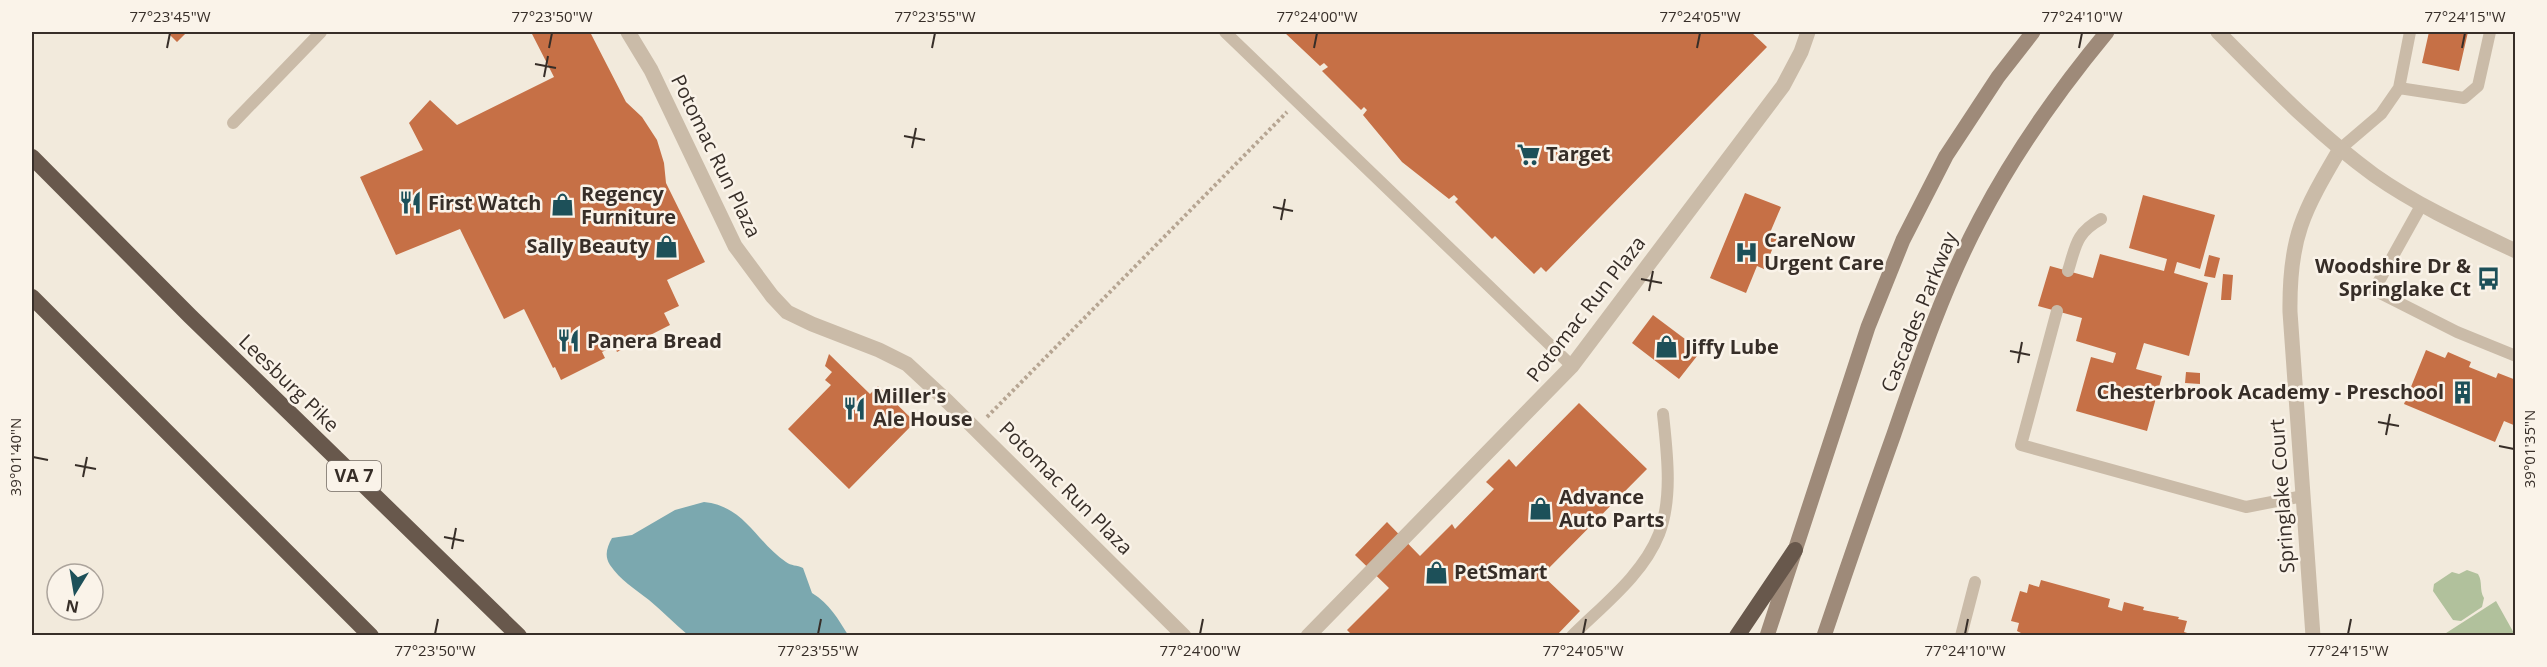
<svg xmlns="http://www.w3.org/2000/svg" width="2547" height="667" font-family="'Open Sans',sans-serif">
<rect width="100%" height="100%" fill="#f2eadc"/>
<path fill="#b1c19c" d="M2467 570 2478 574C2483 582 2479 590 2484 598L2482 607 2461 621 2453 620 2433 591 2434 584 2452 572 2459 574Z
M2496 601 2515 635H2443Z"/>
<path fill="#7ba8af" d="M704 502C745 506 756 542 786 562 791 566 797 565 803 568L812 593C830 604 838 619 848 635H688C675 624 662 611 649 600 635 589 620 580 610 565 604 556 607 547 612 538L632 535 675 510Z"/>
<path fill="#c67046" d="M167 32H187L177 42Z
M531 32H590L626 102 642 117 657 140 664 163 666 183 705 262 667 280 679 306 664 313 670 325 617 352 614 346 602 352 605 358 561 380 555 367 553 368 524 309 504 319 460 229 396 255 360 177 423 150 409 123 430 100 457 125 554 77Z
M1284 32H1751L1767 47 1546 272 1541 267 1534 274 1495 236 1492 239 1455 202 1458 199 1454 195 1449 199 1402 162 1363 115 1367 110 1364 107 1361 110 1322 71 1328 67 1324 63 1320 66Z
M2429 32H2468L2459 71 2422 63Z
M1745 193 1781 207 1769 235 1777 238 1764 269 1757 266 1746 293 1710 278Z
M2143 195 2215 215 2200 269 2177 262 2174 273 2208 283 2189 356 2144 343 2136 369 2162 376 2147 431 2076 411 2091 357 2113 363 2116 353 2076 341 2082 318 2038 306 2050 266 2093 278 2100 254 2164 271 2167 259 2129 248Z
M2209 255 2220 258 2215 278 2204 276Z
M2223 274 2233 275 2231 300H2221Z
M1653 315 1701 351 1679 379 1632 343Z
M2426 350 2445 358 2448 352 2471 362 2469 367 2496 378 2498 373 2516 380V426L2504 421 2495 442 2404 404Z
M829 354 870 394 878 386 915 422 849 489 788 429 831 385 825 380 832 372 825 366Z
M2186 372 2200 373V384L2185 383Z
M1579 403 1647 469 1542 575 1580 611 1556 636H1348L1350 633 1347 630 1389 588 1355 555 1387 522 1420 556 1452 524 1455 529 1494 489 1486 482 1509 459 1516 467Z
M2041 580 2110 599 2108 607 2122 611 2124 602 2144 607 2143 610 2179 617 2178 619 2187 621 2184 632 2197 636H2027L2017 631 2019 623 2011 621 2020 591 2027 593 2029 584 2039 587Z"/>
<g fill="none" stroke-linecap="round" stroke-linejoin="round">
<path stroke="#b6a592" stroke-width="4" stroke-dasharray="3 3" stroke-linecap="butt" d="M987 417 1287 112"/>
<path stroke="#cabba8" stroke-width="12" d="M1225 32 1572 366
M2399 88 2464 98 2478 86 2490 32
M233 123 321 32
M2340 149 2381 114 2399 88 2410 32
M2422 204 2374 290 2457 332 2516 356
M2068 271C2076 245 2076 233 2101 219
M2057 311 2021 445 2246 507 2303 496
M1572 636C1602 606 1643 575 1659 534 1673 498 1667 452 1663 414
M1961 636 1975 582"/>
<path stroke="#cabba8" stroke-width="15" d="M628 32 651 70 735 246 772 296 787 312 812 324 879 350 907 364 948 402 1184 636
M1308 636 1572 366 1783 86 1801 52 1808 32
M2313 636 2290 312C2289 237 2303 212 2340 149"/>
<path stroke="#cabba8" stroke-width="15" d="M2218 32C2268 82 2316 133 2374 175 2418 206 2467 228 2516 251"/>
<path stroke="#9e8a79" stroke-width="15" d="M1767 636 1868 327 1903 240 1946 156 1998 77 2033 32
M1824 636C1847 568 1870 501 1894 434 1919 361 1944 287 1980 219 2015 152 2059 90 2107 32"/>
<path stroke="#68584c" stroke-width="16" d="M32 157 190 316 519 636
M32 297 371 636
M1737 636 1795 550"/>
</g>
<path fill="none" stroke="#372e28" stroke-width="2" d="M167 48 170 33M549 48 552 33M932 48 935 33M1314 48 1317 33M1697 48 1700 33M2079 48 2082 33M2462 48 2465 33M535 64 556 68M544 77 548 56M904 136 925 140M912 148 916 128M1273 207 1293 211M1281 220 1285 199M1641 279 1662 283M1649 291 1653 271M2010 351 2030 355M2018 363 2022 342M2378 422 2399 426M2386 435 2390 414M2499 446 2514 449M33 457 48 460M75 465 96 469M83 477 87 457M444 537 464 541M452 549 456 528M435 634 438 619M818 634 821 619M1200 634 1203 619M1583 634 1586 619M1965 634 1968 619M2348 634 2351 619"/>
<defs>
<symbol id="supermarket-bare" viewBox="-9 -9 18 18"><path d="M-6-5.5h2.5l.6 2H6L4.5 2H-2.5L-4.4-4H-6ZM-1.5 3.2a1.3 1.3 0 1 0 .1 0ZM3 3.2a1.3 1.3 0 1 0 .1 0Z" fill="#1d5059" stroke="#faf3e9" stroke-width="2.5" paint-order="stroke"/></symbol>
<symbol id="restaurant-bare" viewBox="-9 -9 18 18"><path d="M-5-6h1v4h1v-4h1v4h1v-4h1v5L-1.5 .5V6h-2V.5L-5-1ZM5-6V6H3V1.5H1.5Q1.5-4 5-6Z" fill="#1d5059" stroke="#faf3e9" stroke-width="2.5" paint-order="stroke"/></symbol>
<symbol id="shop-bare" viewBox="-9 -9 18 18"><path d="M-5-2.5h2.3a2.7 3.5 0 0 1 5.4 0H5L5.5 6h-11ZM-1.5-2.5h3a1.5 2.3 0 0 0-3 0Z" fill="#1d5059" stroke="#faf3e9" stroke-width="2.5" paint-order="stroke"/></symbol>
<symbol id="hospital-bare" viewBox="-9 -9 18 18"><path d="M-5-5h3v3.5h4V-5h3V5h-3V1.5h-4V5h-3Z" fill="#1d5059" stroke="#faf3e9" stroke-width="2.5" paint-order="stroke"/></symbol>
<symbol id="bus-bare" viewBox="-9 -9 18 18"><path d="M-5-6H5V4H4V6H2V4H-2V6H-4V4H-5ZM-3.5-4V0h7V-4ZM-3.5 1.2v1.5H-2V1.2ZM2 1.2v1.5H3.5V1.2Z" fill="#1d5059" stroke="#faf3e9" stroke-width="2.5" paint-order="stroke"/></symbol>
<symbol id="building-bare" viewBox="-9 -9 18 18"><path d="M-4-6H4V6H1V3H-1V6H-4ZM-2.5-4.3h1.7v1.8h-1.7ZM.8-4.3h1.7v1.8H.8ZM-2.5-1h1.7V.8h-1.7ZM.8-1h1.7V.8H.8Z" fill="#1d5059" stroke="#faf3e9" stroke-width="2.5" paint-order="stroke"/></symbol>
</defs>
<g fill-rule="evenodd">
<use href="#supermarket-bare" x="1512" y="138" width="33" height="33"/>
<use href="#restaurant-bare" x="394" y="186" width="33" height="33"/>
<use href="#shop-bare" x="546" y="188" width="33" height="33"/>
<use href="#shop-bare" x="650" y="230" width="33" height="33"/>
<use href="#hospital-bare" x="1730" y="236" width="33" height="33"/>
<use href="#bus-bare" x="2472" y="262" width="33" height="33"/>
<use href="#restaurant-bare" x="552" y="324" width="33" height="33"/>
<use href="#shop-bare" x="1650" y="330" width="33" height="33"/>
<use href="#building-bare" x="2446" y="376" width="33" height="33"/>
<use href="#restaurant-bare" x="838" y="392" width="33" height="33"/>
<use href="#shop-bare" x="1524" y="492" width="33" height="33"/>
<use href="#shop-bare" x="1420" y="556" width="33" height="33"/>
</g>
<g text-anchor="middle" stroke-width="5" stroke-linejoin="round" paint-order="stroke">
<rect fill="#faf3e9" stroke="#726962" stroke-width="1.5" x="327" y="461" width="54" height="30" rx="4.5"/>
<g font-size="18" font-weight="bold" fill="#372e28">
<text x="354" y="482">VA 7</text>
</g>
<g font-size="20" font-weight="bold" fill="#372e28" stroke="#faf3e9" text-anchor="start">
<text x="1546" y="161">Target</text>
<text x="581" y="201">Regency<tspan x="581" dy="23">Furniture</tspan></text>
<text x="428" y="210">First Watch</text>
<text x="1764" y="247">CareNow<tspan x="1764" dy="23">Urgent Care</tspan></text>
<text x="649" y="253" text-anchor="end">Sally Beauty</text>
<text x="2471" y="273" text-anchor="end">Woodshire Dr &amp;<tspan x="2471" dy="23">Springlake Ct</tspan></text>
<text x="587" y="348">Panera Bread</text>
<text x="1685" y="354">Jiffy Lube</text>
<text x="2444" y="399" text-anchor="end">Chesterbrook Academy - Preschool</text>
<text x="873" y="403">Miller's<tspan x="873" dy="23">Ale House</tspan></text>
<text x="1559" y="504">Advance<tspan x="1559" dy="23">Auto Parts</tspan></text>
<text x="1454" y="579">PetSmart</text>
</g>
<g font-size="20" fill="#372e28" stroke="#faf3e9">
<text transform="translate(716 156) rotate(64)" y="7">Potomac Run Plaza</text>
<text transform="translate(1586 309) rotate(-52)" y="7">Potomac Run Plaza</text>
<text transform="translate(1919 312) rotate(-68)" y="7">Cascades Parkway</text>
<text transform="translate(289 383) rotate(44)" y="7">Leesburg Pike</text>
<text transform="translate(1066 488) rotate(45)" y="7">Potomac Run Plaza</text>
<text transform="translate(2282 496) rotate(-94)" y="7">Springlake Court</text>
</g>
</g>
<rect width="2547" height="667" fill="none" stroke="#faf3e9" stroke-width="66"/>
<g transform="translate(75 592) rotate(191)"><circle r="28" fill="#faf3e9" stroke="#aca49c" stroke-width="1.5"/>
<path d="M0-4.5L10 22L0 15L-10 22Z" fill="#1d5059"/>
<text y="-9" font-size="16" font-weight="bold" text-anchor="middle" fill="#372e28">N</text>
</g>
<rect x="33" y="33" width="2481" height="601" fill="none" stroke="#372e28" stroke-width="2"/>
<g font-size="15" text-anchor="middle" fill="#372e28">
<text x="170" y="22">77°23'45"W</text>
<text x="552" y="22">77°23'50"W</text>
<text x="935" y="22">77°23'55"W</text>
<text x="1317" y="22">77°24'00"W</text>
<text x="1700" y="22">77°24'05"W</text>
<text x="2082" y="22">77°24'10"W</text>
<text x="2465" y="22">77°24'15"W</text>
<text transform="translate(2530 449) rotate(-90)" y="5">39°01'35"N</text>
<text transform="translate(16 457) rotate(-90)" y="5">39°01'40"N</text>
<text x="435" y="656">77°23'50"W</text>
<text x="818" y="656">77°23'55"W</text>
<text x="1200" y="656">77°24'00"W</text>
<text x="1583" y="656">77°24'05"W</text>
<text x="1965" y="656">77°24'10"W</text>
<text x="2348" y="656">77°24'15"W</text>
</g>
</svg>
